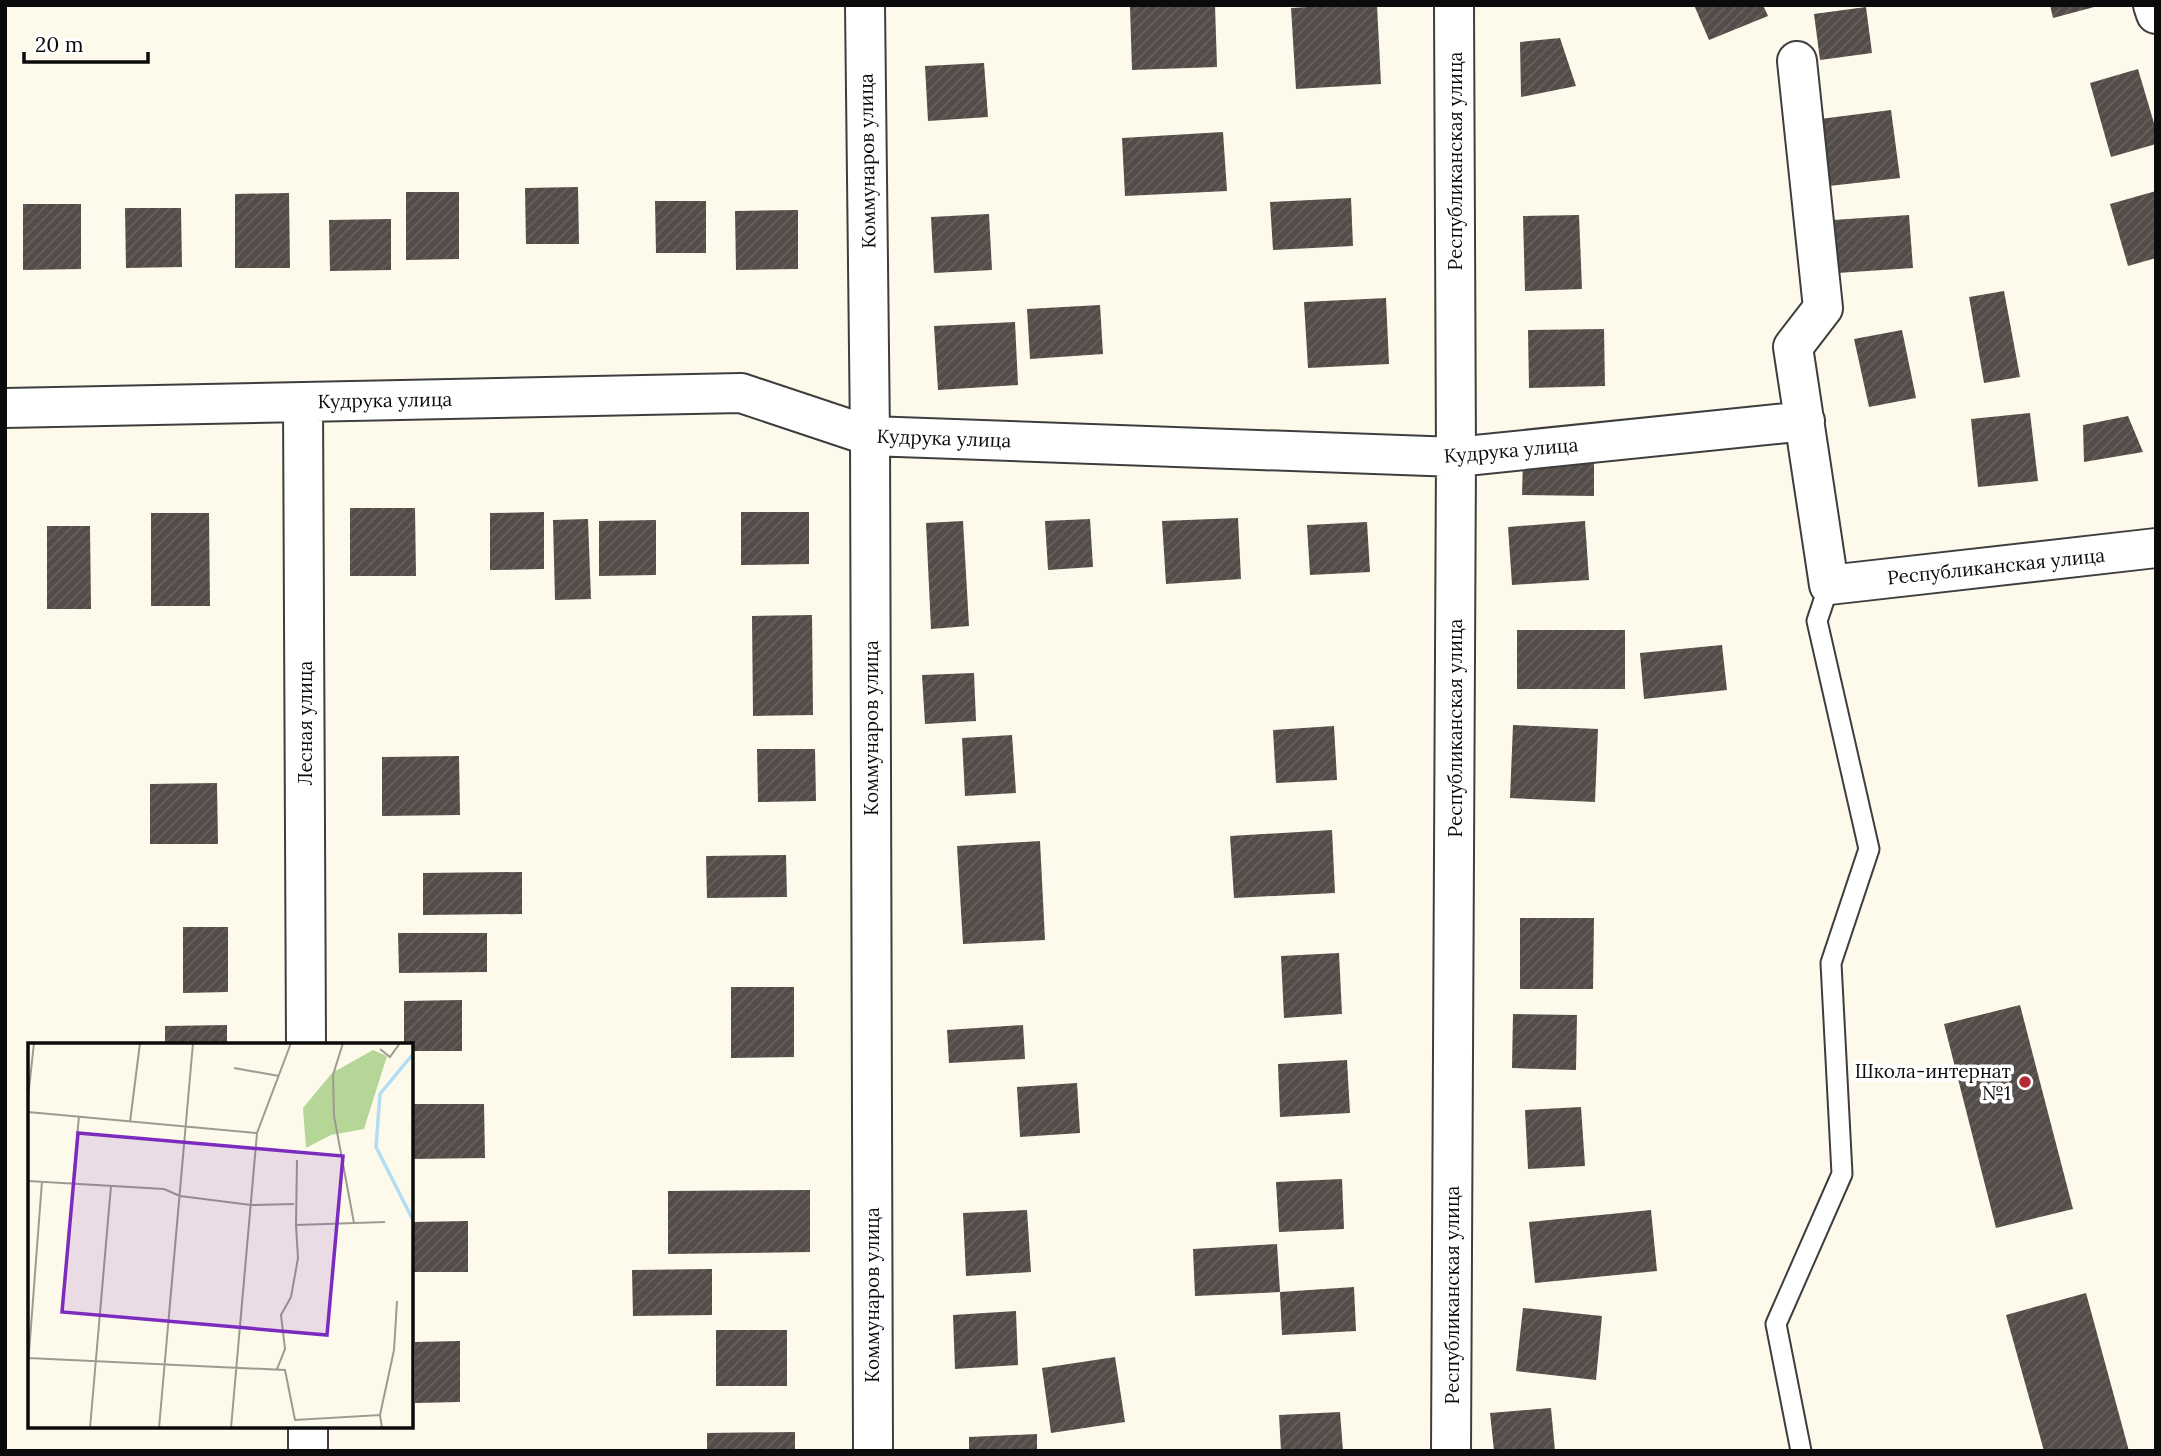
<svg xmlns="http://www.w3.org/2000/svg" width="2161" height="1456" font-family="Lora,serif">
<defs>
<pattern id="building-hatch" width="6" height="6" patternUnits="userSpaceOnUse" patternTransform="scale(1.75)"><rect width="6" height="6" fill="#534c48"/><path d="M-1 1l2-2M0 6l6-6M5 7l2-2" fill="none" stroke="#67615e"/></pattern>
</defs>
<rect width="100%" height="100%" fill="#fefaeb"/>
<path fill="url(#building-hatch)" d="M1215 5 1217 67 1132 70 1130 7Z
M1339 5H1377L1381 84 1296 89 1291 8Z
M1694 5H1763L1768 16 1709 40Z
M2050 5H2098V6L2053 18Z
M1866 7 1872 53 1820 60 1814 14Z
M1560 38 1576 86 1521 97 1520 42Z
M984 63 988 117 928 121 925 66Z
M2138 69 2156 130V144L2111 157 2090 83Z
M1891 110 1900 178 1829 186 1820 119Z
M1223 132 1227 191 1125 196 1122 138Z
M578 187 579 244H526L525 188Z
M2156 191V258L2128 266 2110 204Z
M406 192H459V259L406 260Z
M289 193 290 268H235V194Z
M1351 198 1353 246 1273 250 1270 202Z
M655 201H706V253H656Z
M23 204H81V269L23 270Z
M125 208H181L182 267 126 268Z
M798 210V269L736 270 735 211Z
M989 214 992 270 934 273 931 217Z
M1579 215 1582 289 1525 291 1523 216Z
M1909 215 1913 268 1837 273 1833 220Z
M391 219V270L330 271 329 220Z
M2004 291 2020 377 1984 383 1969 297Z
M1386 298 1389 364 1308 368 1304 302Z
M1100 305 1103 354 1030 359 1027 309Z
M1015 322 1018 385 938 390 934 326Z
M1604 329 1605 386 1529 388 1528 330Z
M1902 330 1916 398 1869 407 1854 339Z
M2030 413 2038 481 1978 487 1971 419Z
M2128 416 2143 452 2084 462 2083 425Z
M1523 457H1594V496L1522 495Z
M350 508H415L416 576H350Z
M544 512V569L490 570V513Z
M741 512H809V564L741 565Z
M151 513H209L210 606H151Z
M1238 518 1241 579 1166 584 1162 521Z
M588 519 591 599 555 600 553 520Z
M1090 519 1093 567 1048 570 1045 521Z
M656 520V575L599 576V521Z
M963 521 969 626 931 629 926 523Z
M1585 521 1589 580 1512 585 1508 527Z
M1367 522 1370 572 1310 575 1307 525Z
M47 526H90L91 609H47Z
M812 615 813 715 753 716 752 616Z
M1517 630H1625V689H1517Z
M1722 645 1727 690 1644 699 1640 653Z
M974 673 976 721 925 724 922 675Z
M1513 725 1598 729 1595 802 1510 798Z
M1334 726 1337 780 1276 783 1273 730Z
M1012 735 1016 793 965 796 962 738Z
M757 749H815L816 801 758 802Z
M459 756 460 815 382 816V757Z
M217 783 218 844H150V784Z
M1332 830 1335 893 1234 898 1230 836Z
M1040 841 1045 940 963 944 957 846Z
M786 855 787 897 707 898 706 856Z
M522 872V914L423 915V873Z
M1520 918H1594L1593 989H1520Z
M183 927H228V992L183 993Z
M398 933H487V972L399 973Z
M1339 953 1342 1014 1284 1018 1281 956Z
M731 987H794V1057L731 1058Z
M462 1000V1051H411V1045H404V1001Z
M2020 1005 2073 1209 1996 1228 1944 1024Z
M1513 1014 1577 1015 1576 1070 1512 1068Z
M227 1025V1045H165V1026Z
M1023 1025 1025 1059 949 1063 947 1030Z
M1347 1060 1350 1113 1280 1117 1278 1064Z
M1077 1083 1080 1133 1020 1137 1017 1087Z
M411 1104H484L485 1158 411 1159Z
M1581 1107 1585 1166 1528 1169 1525 1110Z
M1342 1179 1344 1229 1279 1232 1276 1182Z
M810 1190V1252L668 1254V1191Z
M1027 1210 1031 1272 966 1276 963 1213Z
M1651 1210 1657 1271 1535 1283 1529 1222Z
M468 1221V1272H411V1222Z
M1277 1244 1280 1292 1195 1296 1193 1249Z
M712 1269V1315L633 1316 632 1270Z
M1354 1287 1356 1331 1282 1335 1280 1292Z
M2086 1293 2129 1451H2044L2006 1315Z
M1523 1308 1602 1316 1596 1380 1516 1371Z
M1016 1311 1018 1365 955 1369 953 1315Z
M716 1330H787V1386H716Z
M460 1341V1402L415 1403V1342Z
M1115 1357 1125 1422 1051 1433 1042 1368Z
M1551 1408 1555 1451H1494L1490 1413Z
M1340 1412 1343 1451H1281L1279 1415Z
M795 1432V1451H707V1433Z
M1037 1434V1451H969V1437Z"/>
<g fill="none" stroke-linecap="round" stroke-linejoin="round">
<defs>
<path id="lane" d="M1801 1451 1776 1324 1842 1174 1831 963 1869 849 1817 621 1829 585"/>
<path id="street" d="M865 5 870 436 873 1451
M2153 5 2156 14
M1797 61 1823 308 1793 347 1829 585 2156 548
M303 402 306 1045
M5 408 741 393 870 436 1456 457 1805 421
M308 1426V1451
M1451 1451 1456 457 1454 5"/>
</defs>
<use href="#lane" stroke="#3e3e3e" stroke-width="23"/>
<use href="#street" stroke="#3e3e3e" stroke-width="42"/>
<use href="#lane" stroke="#fff" stroke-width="19"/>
<use href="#street" stroke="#fff" stroke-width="38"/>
</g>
<circle fill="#b42a35" stroke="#fff" stroke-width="2.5" cx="2025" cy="1082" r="7"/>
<g text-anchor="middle" stroke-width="7" stroke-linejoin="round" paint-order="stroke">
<g font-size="19" fill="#0b0b0b" stroke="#fff">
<text transform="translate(867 161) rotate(-91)" y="7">Коммунаров улица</text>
<text transform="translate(1455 161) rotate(-90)" y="7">Республиканская улица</text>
<text transform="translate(385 400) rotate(-1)" y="7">Кудрука улица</text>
<text transform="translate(944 438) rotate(2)" y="7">Кудрука улица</text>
<text transform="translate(1511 450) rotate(-5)" y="7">Кудрука улица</text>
<text transform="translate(1996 566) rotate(-6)" y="7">Республиканская улица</text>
<text transform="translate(305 723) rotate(-90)" y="7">Лесная улица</text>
<text transform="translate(871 728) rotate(-90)" y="7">Коммунаров улица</text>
<text transform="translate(1455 728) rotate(-90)" y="7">Республиканская улица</text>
<text transform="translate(872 1295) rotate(-90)" y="7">Коммунаров улица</text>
<text transform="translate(1452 1295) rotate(-90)" y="7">Республиканская улица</text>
</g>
<g font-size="19" fill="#0b0b0b" stroke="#fff" text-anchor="end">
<text x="2011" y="1078">Школа-интернат<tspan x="2011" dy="22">№1</tspan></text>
</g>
</g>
<g transform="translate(28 1043)">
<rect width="385" height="385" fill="#fefaeb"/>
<path d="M345 7 359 13 336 86 303 92 278 105 275 65 304 30Z" fill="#b5d696"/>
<path fill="none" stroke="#b2ddf3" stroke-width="3.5" d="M385 11 352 51 348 104 385 177"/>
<path fill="none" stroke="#9d9a91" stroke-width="2" d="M315 0 305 32 306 73 326 180M352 6 362 14 372 0M206 25 251 33M0 55 6 0M0 69 229 90M102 79 112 0M269 117 268 182 357 179M0 138 136 146 152 153 223 162 266 161M45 140 51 73M0 315 257 327 267 377 352 372 354 385M0 323 14 138M249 326 257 306 253 272 263 254 270 215 268 182M352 372 366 307 369 258M62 385 83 143M131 385 165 0M203 385 229 90 263 0"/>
<path fill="#7b2cbf" fill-opacity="0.15" stroke="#7b2cbf" stroke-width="3.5" d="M50 90 315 113 299 292 34 269Z"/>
<rect width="385" height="385" fill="none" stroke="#0b0b0b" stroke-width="3.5"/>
</g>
<rect width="2161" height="1456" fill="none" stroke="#0b0b0b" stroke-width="14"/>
<path d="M24 52v10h124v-10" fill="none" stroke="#0b0b0b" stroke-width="3.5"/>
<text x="35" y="52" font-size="21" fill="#0b0b0b" stroke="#ffffff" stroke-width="5" paint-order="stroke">20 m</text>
</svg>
